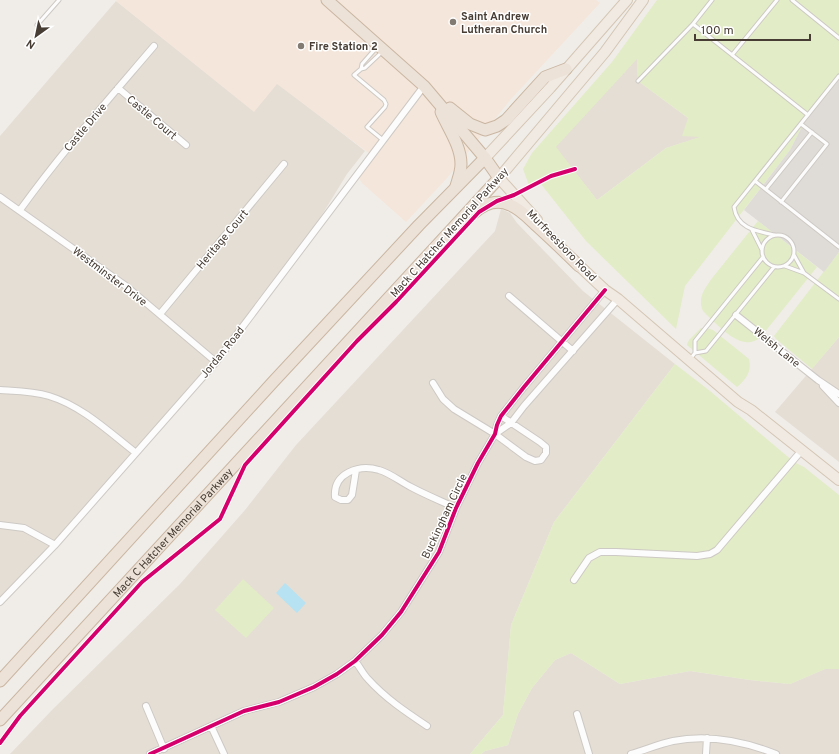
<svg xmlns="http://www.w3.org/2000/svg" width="839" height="754" font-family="Overpass,sans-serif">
<rect width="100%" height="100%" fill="#f0ede8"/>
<path fill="#e5ded5" d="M116 1 254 111 277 83 365 151 347 174 301 249 216 362 0 602V136Z
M637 58 638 81 688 118 701 137 666 148 597 200 555 147Z
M501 209 510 213 517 223 583 291 675 364 554 522 511 625 503 715 470 754H10L52 710 180 584 245 510 296 445 495 231Z
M839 337V462L775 412Z
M571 653 620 684 690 671 750 680 790 684 825 669H839V754H481L485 751 508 745 518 714 532 688 555 660Z"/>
<path fill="#f4e6da" d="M117 0H596L600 3 511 99 447 178 406 222 362 183 359 178 374 157 277 84 254 112 116 1Z"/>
<path fill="#e2ecc6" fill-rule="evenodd" d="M657 0H839V83L808 115 790 150 685 286 676 329 586 241 537 179 530 188 523 169 532 153 612 62ZM637 59 638 81 688 118 682 136 700 137 666 148 597 200 556 147Z
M758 221 817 267 760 338C755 341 751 343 745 342 732 341 712 320 703 311 697 298 705 288 713 277Z
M839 252V337L812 369 776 339 774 336Z
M701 328H706L713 330 749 359C752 372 746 379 737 387L687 345 689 340Z
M675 364 710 391 794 462 804 467 839 495V669H825L790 684 750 680 690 671 620 684 571 653 555 660 532 688 518 714 508 745 485 751 481 754H470L503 715 511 625 554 522Z
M243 579 274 608 246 638 215 610Z"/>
<path fill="#dfdcd8" d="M839 77V252L824 272 744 210 790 150 808 115Z"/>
<path fill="#b6e2f1" d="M285 583 306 603 297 613 276 593Z"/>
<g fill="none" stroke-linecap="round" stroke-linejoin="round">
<defs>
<path id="lane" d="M792 0 839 38
M693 24 808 115
M37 25 59 0
M383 51 365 68 361 69 354 75 384 100 386 104 385 107 367 127 383 140
M732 55 777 0
M361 69 362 64 377 47
M638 81 693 24 712 0
M755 181 839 247
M766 189 812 132
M781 202 827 144 801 124
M752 230 762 250
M762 251a16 16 0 1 1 32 0a16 16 0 1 1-32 0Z
M775 235C757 231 737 229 734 207L839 76
M794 255 804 273
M785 266 804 273 839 299
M695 353 706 351 774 267
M690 359 695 353V341L763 257"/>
<path id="street" d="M118 88 186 145
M0 197 126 286 216 362
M20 210C61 153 108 100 154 46
M509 296 573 351
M160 314 284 164
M736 315 818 380 839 394
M433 383 443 399 454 409 495 434 526 457 535 461 541 460 546 453V447L540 442 501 416
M823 386 839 403
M0 390C16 391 33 391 49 396 82 406 109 432 136 453
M495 434 511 423 524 406 618 299
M356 470 352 495 348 500H341L335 497C333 473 359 464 379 470 390 473 401 482 411 487 426 495 441 501 456 508
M0 525 24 528 55 545
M574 580 589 558 600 552H616L697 556 710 554 717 550 802 450
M0 602 55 545 216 362 424 86
M355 661C360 667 363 674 368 679 385 698 406 712 427 726
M146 706 164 749
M577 714 589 754
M211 726 224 754
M150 754 244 711 279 702 314 687 337 674 355 661 382 635 401 612 439 552 456 508 478 463 495 434 497 425 501 416 524 387 605 290
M631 754C645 750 659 744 673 741 707 734 743 741 776 754
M706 754 707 738"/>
<path id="primary" d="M485 158 550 88 627 0
M537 220 499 178 605 52 643 0
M573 260 605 290 618 299 738 402 751 410 839 480"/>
<g id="highway">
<path d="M450 108 470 124 485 130 497 126 506 120 545 77 566 69"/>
<path d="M441 112C448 128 461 146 461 164 461 172 458 179 456 186"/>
<path d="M474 213C484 204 497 199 510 205 521 209 530 220 539 228 552 240 566 253 579 266"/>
<path d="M0 681 273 382 419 225 485 158"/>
<path id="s1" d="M0 720 499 178 485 158 424 86 327 0"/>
</g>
</defs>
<use href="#lane" stroke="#cdc9c4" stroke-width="5"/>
<use href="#street" stroke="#cdc9c4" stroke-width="8"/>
<use href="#primary" stroke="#d4c6b4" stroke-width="12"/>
<use href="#highway" stroke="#cab6a2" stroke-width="13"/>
<use href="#lane" stroke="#fdfcfc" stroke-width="3"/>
<use href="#street" stroke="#fdfcfc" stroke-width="6"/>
<use href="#primary" stroke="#f1eae3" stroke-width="10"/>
<use href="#highway" stroke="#ece2d8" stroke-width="11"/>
<defs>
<path id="cycleway" d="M0 743 20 716 142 582 220 519 245 465 357 341 396 302 479 212 497 201 514 195 551 176 575 169
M150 754 244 711 279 702 314 687 337 674 355 661 382 635 401 612 439 552 456 508 478 463 495 434 497 425 501 416 524 387 605 290"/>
</defs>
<use href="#cycleway" stroke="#fff" stroke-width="6"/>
<use href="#cycleway" stroke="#d6006c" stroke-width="4"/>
</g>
<g fill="#827b73" stroke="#fff" stroke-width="1.5">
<circle cx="453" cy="22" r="4"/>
<circle cx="301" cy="46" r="4"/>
</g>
<g text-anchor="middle" stroke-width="3" stroke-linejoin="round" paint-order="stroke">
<g font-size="11" font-weight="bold" fill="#473d34" stroke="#fff" text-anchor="start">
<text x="461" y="20">Saint Andrew<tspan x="461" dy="13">Lutheran Church</tspan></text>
<text x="309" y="50">Fire Station 2</text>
</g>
<g font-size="11" fill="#473d34" stroke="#fff">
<text transform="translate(152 117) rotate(40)" y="4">Castle Court</text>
<text transform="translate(85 127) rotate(-50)" y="4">Castle Drive</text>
<text transform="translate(449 232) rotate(-48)" y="4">Mack C Hatcher Memorial Parkway</text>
<text transform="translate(222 239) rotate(-50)" y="4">Heritage Court</text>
<text transform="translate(562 245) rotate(46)" y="4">Murfreesboro Road</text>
<text transform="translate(110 276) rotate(37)" y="4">Westminster Drive</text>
<text transform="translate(777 347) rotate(39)" y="4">Welsh Lane</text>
<text transform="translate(222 352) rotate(-51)" y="4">Jordan Road</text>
<text transform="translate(444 516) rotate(-65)" y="4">Buckingham Circle</text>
<text dy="4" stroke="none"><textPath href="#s1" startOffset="255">Mack C Hatcher Memorial Parkway</textPath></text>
</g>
</g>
<g transform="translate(36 36) rotate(213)" stroke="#ffffff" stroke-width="3" paint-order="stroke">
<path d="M0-3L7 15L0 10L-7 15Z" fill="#473d34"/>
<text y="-6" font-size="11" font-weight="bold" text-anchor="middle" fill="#473d34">N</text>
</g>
<path d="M695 34v6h115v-6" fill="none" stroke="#473d34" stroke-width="2"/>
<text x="701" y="34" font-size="12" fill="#473d34" stroke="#ffffff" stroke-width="3" paint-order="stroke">100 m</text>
</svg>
